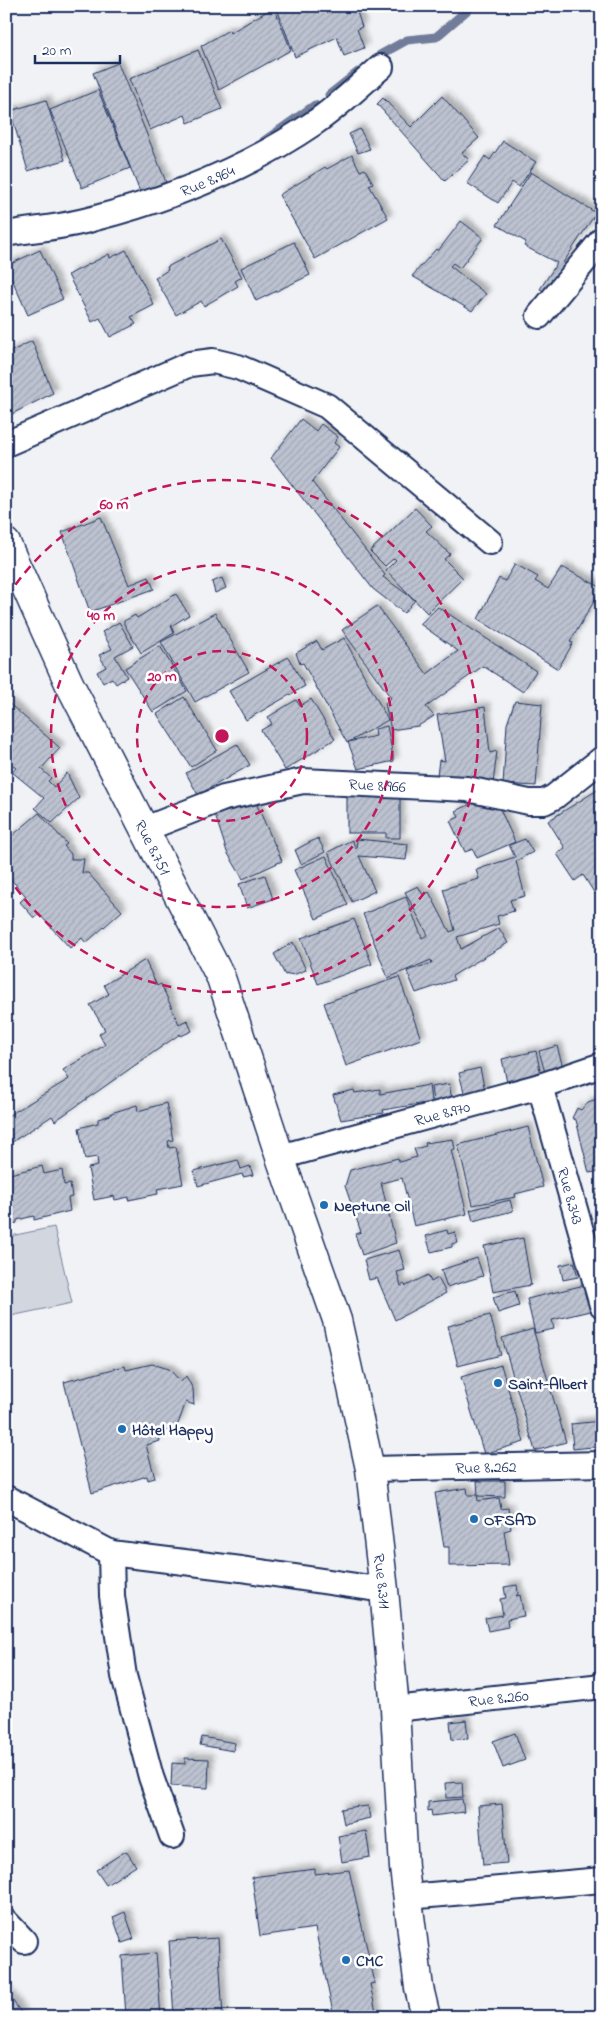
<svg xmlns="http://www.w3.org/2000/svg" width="608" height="2023" font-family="'Indie Flower',sans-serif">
<defs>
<pattern id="building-hatch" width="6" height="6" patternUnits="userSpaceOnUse" patternTransform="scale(1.25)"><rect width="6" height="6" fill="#bcc2d0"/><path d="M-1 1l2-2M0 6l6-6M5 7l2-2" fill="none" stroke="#a1a7b5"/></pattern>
<filter id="shadow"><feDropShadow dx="4.5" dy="-4.5" stdDeviation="2.5" flood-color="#0004"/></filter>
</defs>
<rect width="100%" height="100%" fill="#f1f2f5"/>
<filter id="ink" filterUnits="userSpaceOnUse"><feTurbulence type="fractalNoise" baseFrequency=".02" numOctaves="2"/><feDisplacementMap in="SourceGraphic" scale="10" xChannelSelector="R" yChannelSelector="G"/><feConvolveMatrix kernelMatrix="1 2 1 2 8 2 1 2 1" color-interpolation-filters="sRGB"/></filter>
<g filter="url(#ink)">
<path fill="#d2d6df" stroke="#76829e" d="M54 1227 72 1303 6 1317V1237Z"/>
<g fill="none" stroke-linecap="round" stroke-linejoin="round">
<path stroke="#707c9a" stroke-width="9" d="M380 55 407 40 436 37 472 6
M329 95 358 72
M264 141 315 105"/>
</g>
<path fill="url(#building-hatch)" stroke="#1b2f5e" filter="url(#shadow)" d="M276 6H355L362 27 357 29 364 48 344 56 337 37 295 57Z
M274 7 291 50 219 90 201 46 229 30 230 33Z
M198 50 222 109 188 123 185 115 150 130 129 79Z
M118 63 166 182 140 192 93 73Z
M98 90 130 168 82 188 50 110Z
M442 96 479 138 462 153 469 160 445 181 377 104 383 98 411 127Z
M46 100 65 160 28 171 10 111Z
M360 129 370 149 358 153 349 134Z
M503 141 536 162 519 187 512 182 498 203 467 183 485 156 490 160Z
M352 155 360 171 365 169 373 183 369 185 388 218 315 259 279 195 325 167 327 169Z
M531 172 596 213 563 263 570 267 545 292 540 289 557 263 524 246 526 242 497 225Z
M461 221 483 238 460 268 453 263 450 266 486 294 472 311 412 276 436 249 438 251Z
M221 239 242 277 235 281 238 286 204 306 201 301 176 315 155 278 168 270 167 267Z
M294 242 310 275 256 301 241 268Z
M40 250 63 299 28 315 6 266Z
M126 250 154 305 131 317 136 324 110 337 100 318 92 322 68 275 109 254 110 258Z
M32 341 53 393 10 415 9 412 6 413V354Z
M301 419 316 431 321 424 338 437 334 443 339 447 312 482 385 575 383 577 415 600 404 613 373 589 271 458Z
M415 508 432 526 426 531 450 554 444 559 463 578 427 613 386 570 396 560 394 558 385 566 370 551Z
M101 517 129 585 149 577 154 589 90 612 62 532Z
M515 564 538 577 535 581 548 589 562 567 602 588 570 642 573 643 558 669 478 619 499 578 505 581Z
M222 578 226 588 215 593 212 582Z
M176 594 189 615 171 626 174 633 141 653 124 624V621L135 615 137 618Z
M377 606 427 674 458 651 420 624 438 607 536 671 523 692 483 666 426 707 434 716 418 726 391 730 385 703 391 698 342 630Z
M215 613 249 672 195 702 161 642Z
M119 622 133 646 115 656 127 677 116 684 112 678 103 683 97 672 106 667 99 655 112 649 102 632Z
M344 638 388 720 347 743 303 663 300 664 296 653 317 641 322 650Z
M160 646 187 691 153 712 125 668Z
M288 657 305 686 246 720 229 691Z
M184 697 217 750 191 767 157 714Z
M311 699 335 739 285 770 261 730 272 724 268 717 296 700 300 706Z
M6 701 60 748 41 769 51 778 48 781 54 787 67 773 79 798 52 823 35 808 44 798 12 772 16 768 6 760Z
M515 701 542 704 536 786 503 784 507 724Z
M485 707 490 753 497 751 493 784 437 775 439 760 445 761 437 715Z
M387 726 394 761 358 769 348 742 376 736 375 729Z
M237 744 250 765 198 795 186 773Z
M602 787V889L595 894 583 875 575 881 557 854 565 848 548 821Z
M347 792H400V838H386V833H347Z
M467 795 495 798 515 842 477 858 473 849 465 852 450 821 459 817 456 811 471 804Z
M256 803 282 861 243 879 227 852 215 815Z
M39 813 67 844 64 846 71 854V859H84L82 873H88L122 911 86 943 82 938 70 948 39 914 34 918 20 902 26 896 6 874V841Z
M318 838 325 852 301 864 295 850Z
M357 839 408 844 406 860 359 856 375 891 352 902 328 852 352 840 356 849Z
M525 839 533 852 516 861 525 896 510 900 514 911 497 916 499 924 457 937 461 949 499 928 508 943 452 976 454 980 416 993 407 971 432 963 431 960 388 978 363 914 406 897 422 938 428 935 405 892 418 886 423 895 429 892 450 932 455 930 443 889 479 879 476 870 515 857 509 845Z
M326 856 348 905 316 919 294 870Z
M265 875 273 899 247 908 239 884Z
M354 919 372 964 318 984 301 938Z
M293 942 306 970 293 975 290 974 285 975 274 954Z
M145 960 157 986 161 984 179 1024 187 1020 192 1031 181 1036 180 1034 55 1121 52 1116 6 1146V1117L69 1079 63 1070 105 1045 99 1034 105 1030 90 1005 109 994 104 985Z
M399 977 421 1039 346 1066 324 1003Z
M557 1046 564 1071 546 1076 539 1051Z
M536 1051 543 1084 509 1092 502 1059Z
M480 1068 486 1095 466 1100 459 1073Z
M449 1084 452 1099 433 1102 431 1087Z
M429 1085 431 1102 383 1110 384 1113 341 1120 333 1095 354 1090 355 1093 380 1089V1094Z
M602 1097V1115L599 1116 602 1125V1171L589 1173 576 1120 572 1118 577 1108 581 1110 588 1102Z
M166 1103 173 1140 168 1141 169 1148 176 1147 183 1184 157 1189 158 1194 129 1200V1197L115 1200 114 1196 94 1200 88 1168 98 1166 97 1157 85 1159 79 1128 98 1123V1119L111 1115V1113L137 1105 138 1111Z
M528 1127 543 1187 515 1194 516 1197 473 1205 458 1145Z
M453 1139 455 1149 451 1150 467 1214 414 1226 402 1178 381 1183 396 1243 362 1255 355 1234 361 1232 345 1186 350 1170 398 1158 399 1162 417 1157 414 1149 426 1146 425 1143Z
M238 1160 241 1169 250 1166 253 1175 243 1177 242 1174 198 1186 194 1171Z
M42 1166 44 1174 62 1170 64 1185 70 1184 72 1197 68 1198 70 1211 34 1220V1216L17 1220V1223L6 1225V1175Z
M602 1188V1206H600L595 1190Z
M510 1200 513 1211 473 1221 470 1210Z
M447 1230 448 1234 455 1232 458 1243 452 1244V1247L431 1252 426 1236Z
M523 1238 531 1285 493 1292 484 1246Z
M399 1250 405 1270 397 1272 401 1286 404 1284 406 1286 428 1275 431 1282 438 1278 446 1293 395 1320 377 1278 369 1280 364 1260Z
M477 1258 483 1276 447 1287 441 1270Z
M574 1262 578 1277 563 1280 560 1265Z
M593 1283 594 1310 552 1320 554 1329 535 1333 527 1299Z
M515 1291 519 1306 498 1313 493 1297Z
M490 1315 501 1355 458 1366 448 1326Z
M533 1329 566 1442 535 1451 502 1338Z
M152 1364 169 1369 181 1382 186 1376 193 1389 194 1405 186 1402 178 1424 159 1435 160 1441 146 1445 155 1478 148 1480 147 1476 92 1493 64 1382 125 1366 126 1370Z
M501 1365 524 1442 484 1454 461 1377Z
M602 1421V1446L573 1449 571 1424Z
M477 1481H505V1497L478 1496Z
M467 1488 468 1495H477L478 1501 499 1498 501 1509 508 1508 511 1529 504 1531 509 1565 449 1566V1547H444L435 1493Z
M517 1585 518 1593 516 1596 520 1595 524 1616 507 1619 508 1627 488 1631 485 1618 503 1615 500 1599 506 1598 504 1587Z
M466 1720 468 1738 452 1740 450 1722Z
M515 1733 525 1760 503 1768 493 1741Z
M202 1737 235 1743 233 1751 200 1745Z
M185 1758 209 1759 208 1788 171 1786 172 1763 185 1764Z
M462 1782 463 1797 446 1798 445 1783Z
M462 1799 464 1812 432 1816 431 1810 428 1811V1802Z
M502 1804 507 1863 483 1865 478 1806Z
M359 1806 360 1807 368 1806 370 1818 344 1824 341 1809Z
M366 1831 370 1857 342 1862 338 1836Z
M126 1851 136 1866 106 1885 96 1870Z
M315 1869V1874L349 1870 375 1983 370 1984 377 2017H334L315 1928 260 1936 252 1877Z
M125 1912 134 1939 122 1943 113 1917Z
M218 1938 223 2017H174L169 1941Z
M156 1953 161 2017H126L122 1956Z
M6 1991 24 2017H6Z"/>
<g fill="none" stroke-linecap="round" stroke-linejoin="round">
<defs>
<g id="street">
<path id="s1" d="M6 234C35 229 65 227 92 219 170 199 248 168 314 123 338 107 359 86 381 67"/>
<path d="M539 316 602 240"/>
<path d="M6 444 190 364 213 361 238 367 327 406 490 542"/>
<path id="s2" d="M145 829 224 798 303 781 467 789 529 802H544L554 797 602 759"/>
<path id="s3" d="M540 1086 602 1305"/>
<path id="s4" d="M280 1157 540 1086 602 1065"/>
<path id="s5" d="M370 1469 602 1464"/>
<path d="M6 1498 111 1553 241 1569 384 1590"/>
<path d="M111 1553 112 1596 124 1676 151 1777 172 1836"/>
<path id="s6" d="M395 1709 602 1686"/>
<path d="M408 1897 602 1880"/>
<path d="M6 1922 24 1941"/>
</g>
<g id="secondary">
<path id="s7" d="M6 543 69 683 221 978 280 1157 337 1320 370 1469 384 1590 395 1709 404 1868 419 1988 426 2017"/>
</g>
</defs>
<use href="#street" stroke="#1b2f5e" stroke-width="28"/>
<use href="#secondary" stroke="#1b2f5e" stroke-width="31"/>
<use href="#street" stroke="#fff" stroke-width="24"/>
<use href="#secondary" stroke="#fff" stroke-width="28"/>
</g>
</g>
<g fill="none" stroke="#c2185b" stroke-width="2.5" stroke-dasharray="9 6">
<circle cx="222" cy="736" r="85"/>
<circle cx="222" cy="736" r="171"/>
<path d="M7 597A256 256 0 1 1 7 875"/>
</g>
<g fill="#1f6fb2" stroke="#fff" stroke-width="2">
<circle cx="324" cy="1205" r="5"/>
<circle cx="498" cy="1383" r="5"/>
<circle cx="122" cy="1429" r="5"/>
<circle cx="474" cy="1519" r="5"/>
<circle cx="346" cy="1960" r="5"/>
</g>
<g text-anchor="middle" stroke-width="5" stroke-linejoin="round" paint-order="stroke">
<g font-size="16" fill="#1b2f5e" stroke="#fff">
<text dy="6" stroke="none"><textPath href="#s1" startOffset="209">Rue 8.964</textPath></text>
<text dy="6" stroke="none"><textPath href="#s2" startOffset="240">Rue 8.966</textPath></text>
<text dy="6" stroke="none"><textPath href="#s7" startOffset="338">Rue 8.751</textPath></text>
<text dy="6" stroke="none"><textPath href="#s4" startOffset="168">Rue 8.970</textPath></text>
<text dy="6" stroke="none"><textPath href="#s3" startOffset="114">Rue 8.343</textPath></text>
<text dy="6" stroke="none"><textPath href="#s5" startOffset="116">Rue 8.262</textPath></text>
<text dy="6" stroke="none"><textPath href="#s7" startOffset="1112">Rue 8.311</textPath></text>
<text dy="6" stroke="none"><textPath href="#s6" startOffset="104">Rue 8.260</textPath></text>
</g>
<g font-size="16" font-weight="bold" fill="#1b2f5e" stroke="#fff" text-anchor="start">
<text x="334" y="1211">Neptune Oil</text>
<text x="508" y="1389">Saint-Albert</text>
<text x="132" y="1435">Hôtel Happy</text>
<text x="484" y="1525">OFSAD</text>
<text x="356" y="1966">CMC</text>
</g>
</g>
<circle cx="222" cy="736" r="8" fill="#c2185b" stroke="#fff" stroke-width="2.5"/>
<g font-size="15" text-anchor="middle" font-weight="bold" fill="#c2185b" stroke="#fff" stroke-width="5" stroke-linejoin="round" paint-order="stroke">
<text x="114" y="509">60 m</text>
<text x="101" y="620">40 m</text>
<text x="162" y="681">20 m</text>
</g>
<rect width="608" height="2023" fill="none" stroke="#fff" stroke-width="25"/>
<rect x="12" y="12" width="583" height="1998" fill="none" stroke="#1b2f5e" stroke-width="2" filter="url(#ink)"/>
<path d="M35 55v8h85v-8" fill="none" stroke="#1b2f5e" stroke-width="2.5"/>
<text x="42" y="55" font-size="15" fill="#1b2f5e" stroke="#ffffff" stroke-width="4" paint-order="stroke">20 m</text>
</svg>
